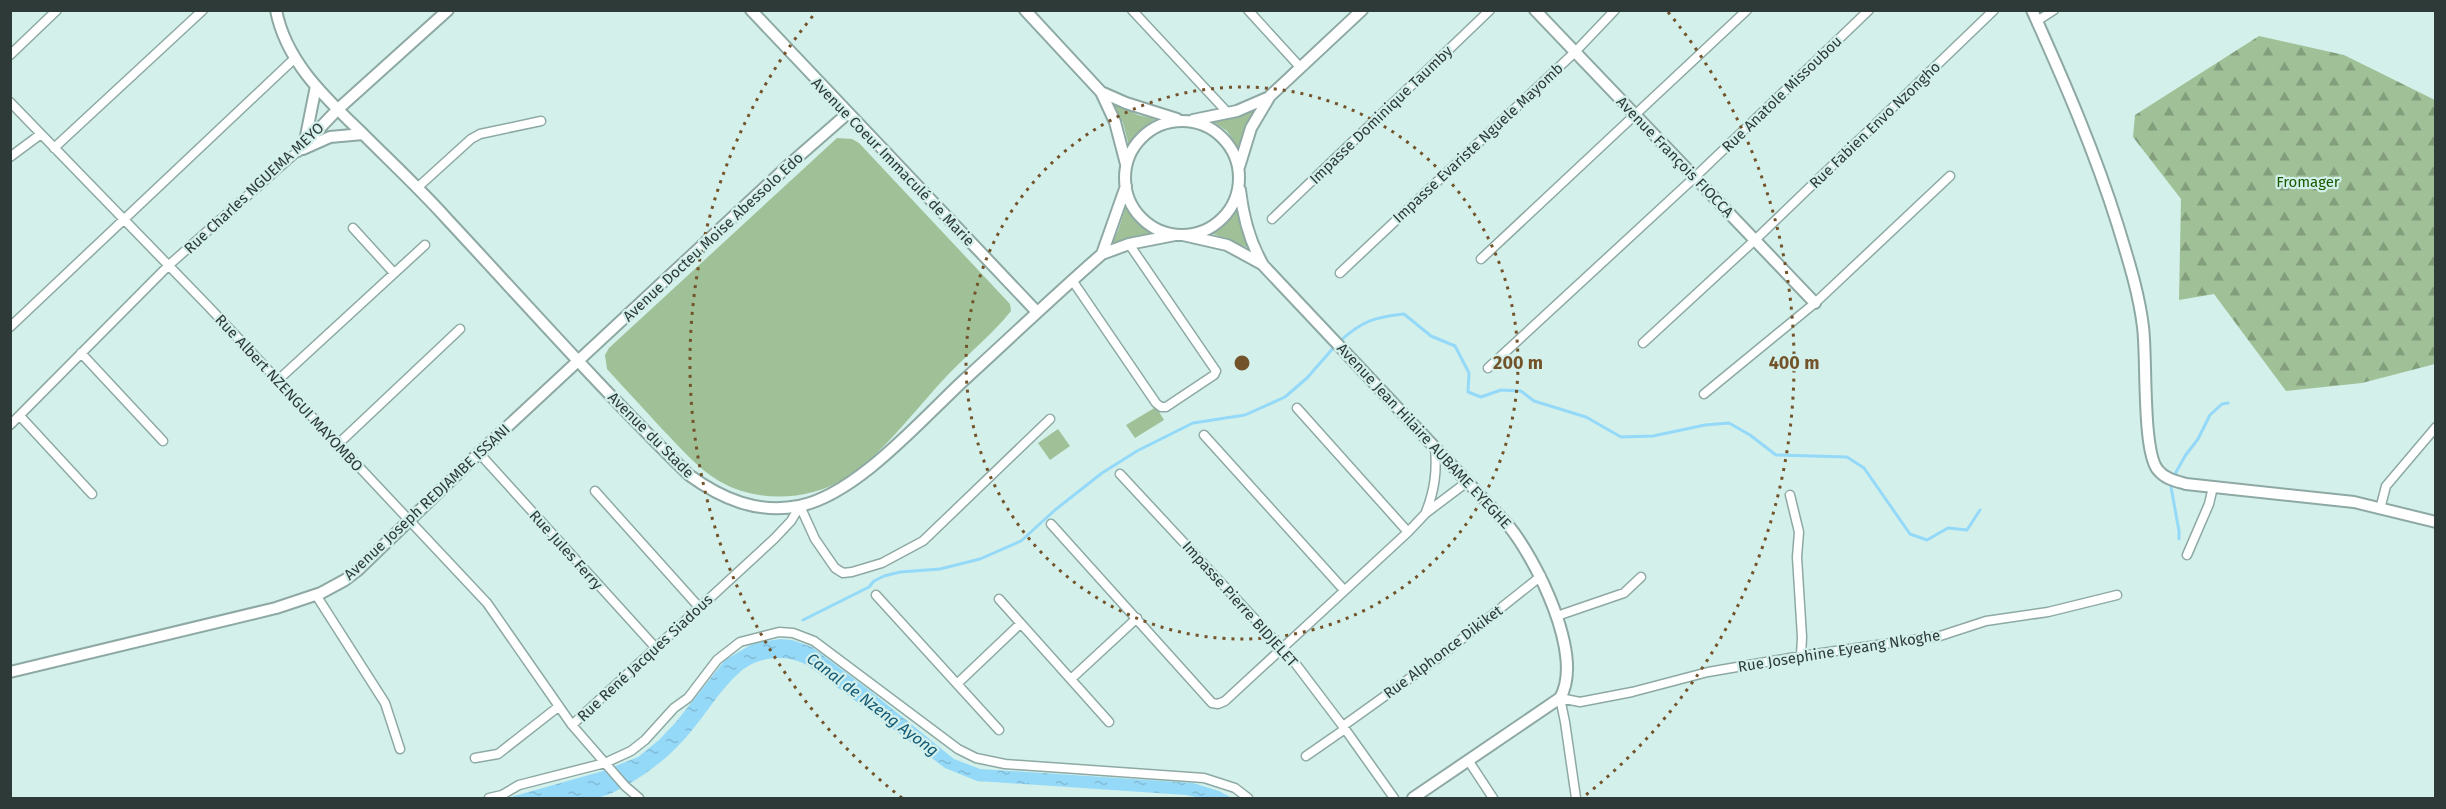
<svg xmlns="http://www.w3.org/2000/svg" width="2446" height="809" font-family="'Fira Sans',sans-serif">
<defs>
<pattern id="forest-firs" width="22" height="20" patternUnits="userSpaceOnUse" patternTransform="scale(1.5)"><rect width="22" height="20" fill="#a0c197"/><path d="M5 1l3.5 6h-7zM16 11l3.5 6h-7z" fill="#839e7c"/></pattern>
<pattern id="water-ripples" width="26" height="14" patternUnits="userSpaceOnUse" patternTransform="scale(1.5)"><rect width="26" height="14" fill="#95d9f9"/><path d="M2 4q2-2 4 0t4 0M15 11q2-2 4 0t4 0" fill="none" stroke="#81bbd6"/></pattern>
</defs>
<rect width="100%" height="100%" fill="#d3f0eb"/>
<path fill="#a0c197" d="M1112 102 1138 115 1155 119 1142 130 1129 146 1123 123Z
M1257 109 1249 122 1239 149 1227 131 1212 121Z
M837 138 852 139 859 143 1010 304 1011 311C991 336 965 356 944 379 916 409 878 459 845 479 807 501 757 503 719 481 697 468 680 447 662 429 644 409 625 389 607 369L605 355 609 348Z
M1127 203 1134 215 1151 228 1152 232 1150 235 1111 244 1118 231Z
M1237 208 1251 249 1211 233 1224 223Z
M1156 407 1164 420 1135 438 1126 425Z
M1058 429 1070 446 1050 460 1038 443Z"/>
<path fill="url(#forest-firs)" d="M2259 36 2344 55 2435 100V364L2362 383 2286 391 2214 294 2179 300 2181 199 2133 137 2135 115Z"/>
<path fill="url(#water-ripples)" d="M780 639 792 640 812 647 869 690 954 759 980 769 1193 783 1219 791 1232 798H1201L1186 795 977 781 945 768 810 667C790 654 760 655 741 671 717 692 701 723 679 745 661 764 635 782 612 793 585 805 537 798 507 798L603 771 638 757 659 740 676 722 725 660 754 643Z"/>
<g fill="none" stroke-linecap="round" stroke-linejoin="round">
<path stroke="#95d9f9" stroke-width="3" d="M1340 341C1362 321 1375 317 1404 314L1431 336 1455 346 1469 373 1468 392 1481 397 1501 390 1521 391 1534 401 1586 417 1621 437 1653 436 1705 425 1729 423 1750 435 1776 455 1847 457 1864 468 1910 534 1927 540 1948 528 1967 530 1980 510
M2175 474 2185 456 2198 439 2210 415 2222 404 2228 403
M2171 487 2179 531V539
M803 620 869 587 874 581 884 576 900 572 940 569 980 559 1021 541 1055 510 1102 473 1137 451 1193 423 1245 415 1285 397 1307 378 1335 346"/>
<defs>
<path id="street" d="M1132 10 1228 113
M1248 10 1300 67
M2037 21 2054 10
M10 55 57 10
M10 102 207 305 487 603 572 725 625 786 639 798
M54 148 203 10
M10 157 41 134
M417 188 471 139 480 134 541 121
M1272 219 1490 10
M353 228 394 273
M1481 259 1747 10
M1340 273 1575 52 1615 10
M1072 280 1156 403 1161 407H1166L1214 375 1216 371 1129 244
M10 327 295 58
M1643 343 1755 240 1994 10
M81 353 163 441
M1488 368 1695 177 1869 10
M277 381 425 245
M1704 394 1815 303 1950 176
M1297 408 1408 532
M20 416 92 494
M10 425 169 265 298 151
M1204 435 1344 590
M337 445 460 329
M479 453 655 647
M1120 474 1292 659 1345 729 1394 798
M595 491 699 607
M1790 495 1799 532 1797 557 1802 637 1801 656
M800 506 815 539 835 568 843 573 852 572 882 563 923 541 1050 419
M2380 509 2386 486 2436 427
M1426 512C1435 489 1437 471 1435 446
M1051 524 1212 703 1218 704 1225 701 1408 532 1426 513 1467 482
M2187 555 2209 504 2213 487
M316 595 385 703 400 749
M876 595 999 730
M999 599 1109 722
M1557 616 1624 593 1641 577
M1071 679 1137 618
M958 683 1020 624
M572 725 774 539 791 521 800 506
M1343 726 1438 658 1541 576
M1306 756 1345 729
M475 758 498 754 558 707
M1468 760 1493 798
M489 798 502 795 519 785 605 763 631 751 645 740 674 708 688 698 717 660 740 642 779 632 793 633 814 641 958 749 976 758 1005 764 1204 778 1235 788 1248 798
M1576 798 1565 722 1560 698 1580 702 1632 692 1708 672 1801 656 1940 636 1986 621 2048 612 2117 595"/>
<path id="secondary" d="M276 10C286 63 328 100 364 135 392 163 421 190 447 219 527 305 605 393 689 475 722 499 757 514 799 506 856 495 921 420 964 380 1010 338 1055 295 1102 254L1129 244 1175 235
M751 10 1037 312
M1025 10 1101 92 1115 122 1126 164
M1535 10 1815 303
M2032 10C2064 81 2095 152 2118 226 2128 259 2139 293 2143 327 2147 356 2142 452 2158 470 2165 479 2176 481 2186 484L2354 502 2436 522
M1101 92 1126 103 1177 119
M1193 120 1237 111 1267 98
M1125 178a57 57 0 1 1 114 0a57 57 0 1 1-114 0Z
M305 141 316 86
M303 149 330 137 363 134
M298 151 337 110 448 10
M1239 167 1251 128 1270 96 1362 10
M1240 190C1243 216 1249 240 1262 263
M1183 235 1227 245 1262 264 1508 525C1536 559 1585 656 1560 698L1413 798
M1102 254 1126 186
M10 672 276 608 321 593 345 580 358 570 479 453 791 163 847 114"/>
</defs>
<use href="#street" stroke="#8ea9a4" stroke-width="11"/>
<use href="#secondary" stroke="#8ea9a4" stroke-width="14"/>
<use href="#street" stroke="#fff" stroke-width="8"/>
<use href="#secondary" stroke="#fff" stroke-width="10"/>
</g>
<g fill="none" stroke="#735329" stroke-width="3" stroke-dasharray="3 6">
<circle cx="1242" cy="363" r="276"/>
<path d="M902 798A552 552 0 0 1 816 12M1668 12A552 552 0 0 1 1582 798"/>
</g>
<g text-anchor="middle" stroke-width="4.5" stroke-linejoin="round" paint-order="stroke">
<g font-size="15" fill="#2e3a38" stroke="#d3f0eb">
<text transform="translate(1782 94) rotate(-44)" y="5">Rue Anatole Missoubou</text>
<text transform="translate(1381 115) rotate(-44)" y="5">Impasse Dominique Taumby</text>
<text transform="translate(1875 125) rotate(-44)" y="5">Rue Fabien Envo Nzongho</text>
<text transform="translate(1478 143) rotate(-43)" y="5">Impasse Evariste Nguele Mayomb</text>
<text transform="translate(1675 157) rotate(46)" y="5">Avenue François FIOCCA</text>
<text transform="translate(893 162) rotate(46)" y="5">Avenue Coeur Immaculé de Marie</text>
<text transform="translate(254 188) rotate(-43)" y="5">Rue Charles NGUEMA MEYO</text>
<text transform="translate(713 237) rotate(-43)" y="5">Avenue Docteu Moise Abessolo Edo</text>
<text transform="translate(289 393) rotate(47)" y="5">Rue Albert NZENGUI MAYOMBO</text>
<text transform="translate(651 435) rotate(45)" y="5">Avenue du Stade</text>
<text transform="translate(1424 436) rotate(47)" y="5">Avenue Jean Hilaire AUBAME EYEGHE</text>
<text transform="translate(427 502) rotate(-43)" y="5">Avenue Joseph REDJAMBE ISSANI</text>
<text transform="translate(566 550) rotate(48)" y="5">Rue Jules Ferry</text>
<text transform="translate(1240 604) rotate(48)" y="5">Impasse Pierre BIDJELET</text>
<text transform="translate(1839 651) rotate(-9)" y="5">Rue Josephine Eyeang Nkoghe</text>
<text transform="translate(1443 652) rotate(-37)" y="5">Rue Alphonce Dikiket</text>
<text transform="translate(645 658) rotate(-43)" y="5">Rue René Jacques Siadous</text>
</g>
<g font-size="15" fill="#1a5a00" stroke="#d3f0eb">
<text x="2308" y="187">Fromager</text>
</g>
<g font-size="16" font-style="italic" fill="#145a75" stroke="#d3f0eb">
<text transform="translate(873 704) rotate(37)" y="6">Canal de Nzeng Ayong</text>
</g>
</g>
<circle cx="1242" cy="363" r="9" fill="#735329" stroke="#d3f0eb" stroke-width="3"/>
<g font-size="18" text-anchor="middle" font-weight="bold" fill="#735329" stroke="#d3f0eb" stroke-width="4.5" stroke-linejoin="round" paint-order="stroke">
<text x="1518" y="369">200 m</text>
<text x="1794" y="369">400 m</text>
</g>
<rect width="2446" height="809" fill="none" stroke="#2e3a38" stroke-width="24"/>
</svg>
